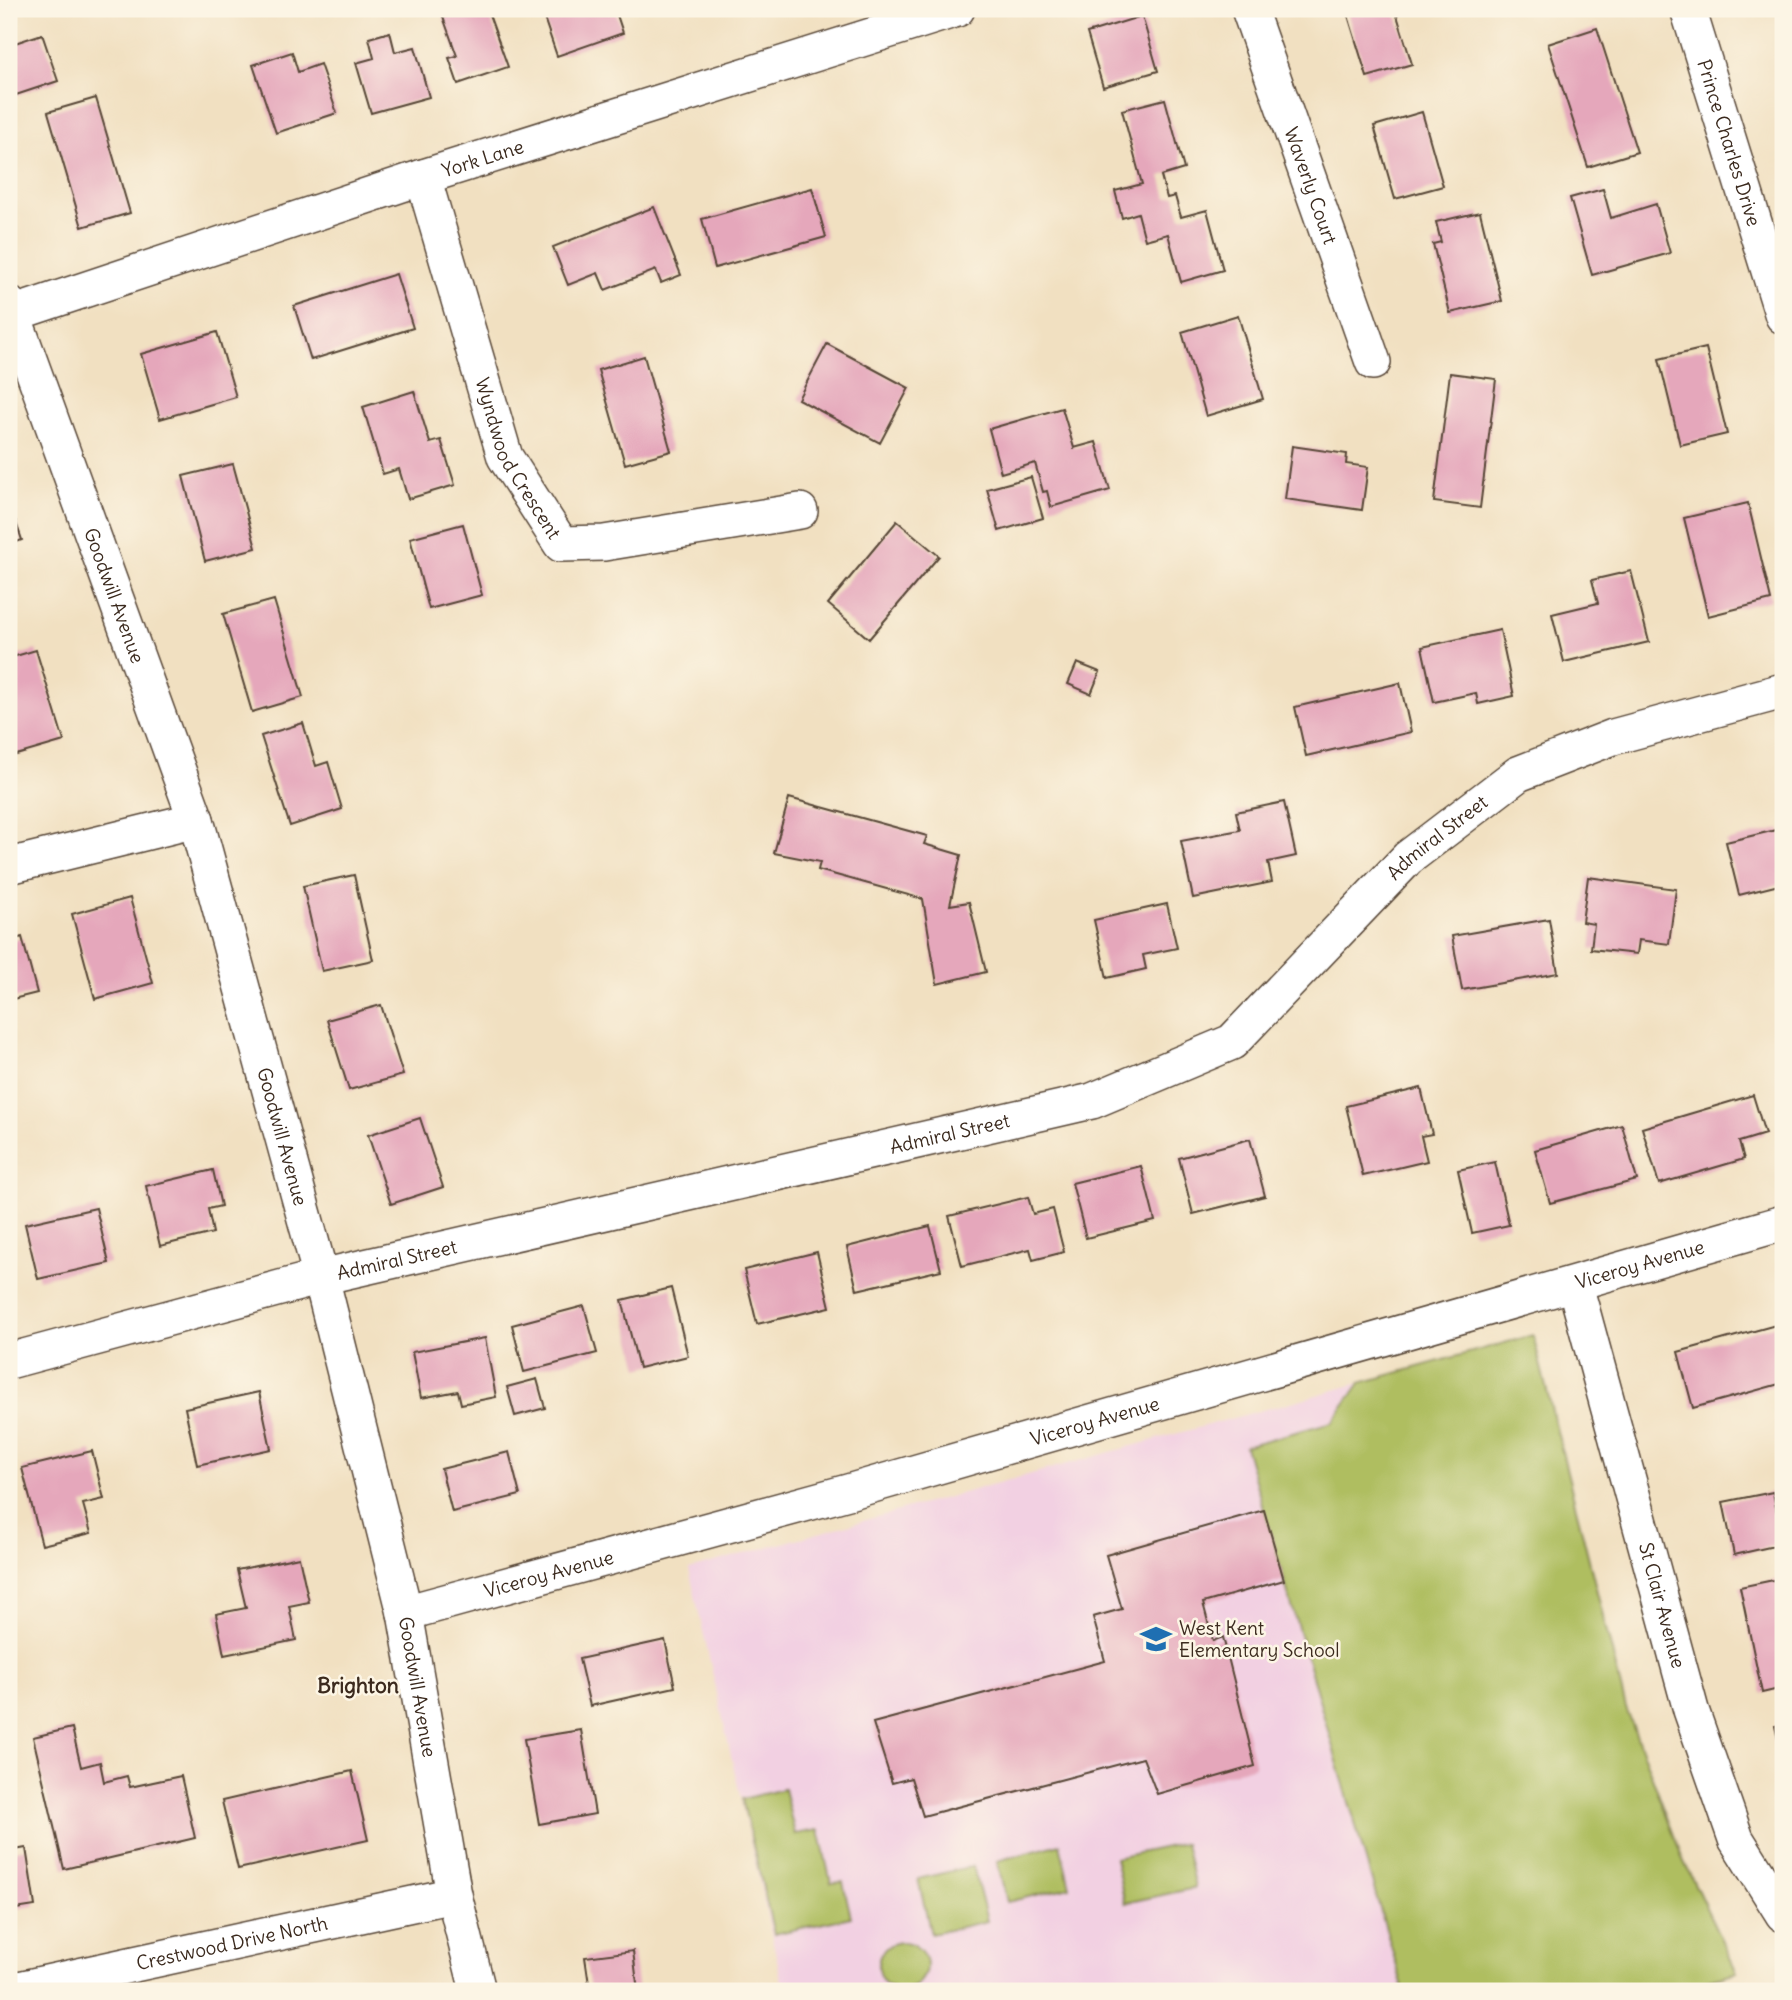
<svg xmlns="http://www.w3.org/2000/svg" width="1792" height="2000" font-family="Delius,sans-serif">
<rect width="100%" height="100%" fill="#fcf5e5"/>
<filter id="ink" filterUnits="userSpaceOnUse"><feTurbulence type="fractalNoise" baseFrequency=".0143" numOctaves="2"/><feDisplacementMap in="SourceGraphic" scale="14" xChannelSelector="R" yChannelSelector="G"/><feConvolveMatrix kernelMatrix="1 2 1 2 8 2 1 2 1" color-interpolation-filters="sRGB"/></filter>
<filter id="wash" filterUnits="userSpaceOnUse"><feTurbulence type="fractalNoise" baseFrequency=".00686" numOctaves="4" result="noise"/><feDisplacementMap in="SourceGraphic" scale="28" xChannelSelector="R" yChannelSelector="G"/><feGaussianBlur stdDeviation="1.57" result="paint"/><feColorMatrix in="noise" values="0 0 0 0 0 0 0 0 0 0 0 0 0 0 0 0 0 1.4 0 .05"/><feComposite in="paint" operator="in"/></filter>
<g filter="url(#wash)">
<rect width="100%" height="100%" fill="#f1e0c1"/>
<path fill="#f2d0e2" d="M1533 1335 1626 1708 1684 1862 1737 1972 1670 1991H784L689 1569Z"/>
<path fill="#afbe60" stroke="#75743f" stroke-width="2" d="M1533 1335 1626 1708 1684 1862 1737 1972 1670 1991H1404L1245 1446 1332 1422 1360 1383Z
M784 1789 795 1834 819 1830 831 1883 843 1882 851 1917 774 1934 742 1799Z
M1185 1843 1195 1888 1125 1903 1115 1858Z
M1060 1844 1070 1887 1007 1902 997 1861Z
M973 1866 987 1921 931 1934 918 1879Z
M878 1966a24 24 0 1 1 48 0a24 24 0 1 1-48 0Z"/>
<g id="blocks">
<path fill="#e5a7bb" d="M467 9H487L508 67 458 84 449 58 457 56 443 17Z
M541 9H615L623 33 557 56Z
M1346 9H1395L1412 64 1367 77Z
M1142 16 1158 71 1103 87 1087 33Z
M1597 28 1637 152 1588 167 1548 44Z
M390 32 395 52 415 47 429 97 371 113 356 63 374 58 369 38Z
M42 34 58 81 16 95 9 74V45Z
M292 52 298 72 320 64 337 113 276 133 253 65Z
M96 98 130 213 82 227 48 112Z
M1165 99 1184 169 1161 176 1167 198 1175 196 1181 217 1207 210 1223 270 1181 282 1168 234 1145 240 1138 213 1122 218 1115 191 1142 184 1122 110Z
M1422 112 1443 186 1395 199 1374 126Z
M812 188 826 237 715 268 702 219Z
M1603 189 1611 218 1656 204 1670 253 1592 275 1570 198Z
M654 207 681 275 661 283 656 270 605 290 598 273 568 285 553 247Z
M1480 212 1502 301 1450 313 1433 244 1441 242 1436 222Z
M396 274 413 328 311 360 294 306Z
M1238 315 1263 399 1206 416 1182 332Z
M217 332 236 397 160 419 141 354Z
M827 344 909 388 880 443 798 399Z
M1706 348 1727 434 1680 445 1659 359Z
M644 356 671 451 625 464 598 370Z
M1450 373 1496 379 1480 508 1434 502Z
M414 391 430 443 441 440 455 485 408 499 399 469 383 474 363 407Z
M1062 408 1074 448 1096 442 1110 490 1051 507 1047 491 1043 492 1035 463 1001 473 989 429Z
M1292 446 1347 454 1346 464 1368 467 1362 510 1285 499Z
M233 464 256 548 205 561 183 476Z
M1031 477 1043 518 999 531 987 489Z
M9 502 22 540 9 545Z
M1748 503 1771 600 1708 616 1684 518Z
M897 521 939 556 869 639 828 604Z
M463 524 482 595 429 609 410 538Z
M1631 571 1649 642 1564 662 1552 614 1598 603 1592 580Z
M274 600 303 697 252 712 223 614Z
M1500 630 1514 696 1478 704 1476 693 1434 702 1422 647Z
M36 650 64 741 13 756 9 741V658Z
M1077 663 1100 672 1091 694 1068 684Z
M1400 683 1411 732 1306 756 1295 707Z
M303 723 316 766 328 762 342 809 290 826 261 736Z
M789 798 927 836 924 844 961 855 950 905 969 902 986 972 937 984 923 899 818 870 820 862 774 853Z
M1284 802 1296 856 1268 862 1272 882 1193 898 1181 841 1240 830 1236 812Z
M1780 829 1783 840V884L1739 895 1726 842Z
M354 875 373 960 322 971 303 886Z
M1588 877 1676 889 1669 944 1639 940 1637 954 1591 949 1594 924 1582 922Z
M130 898 153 983 95 999 72 914Z
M1167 904 1177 948 1143 955 1146 969 1107 978 1094 920Z
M1549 919 1558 973 1462 990 1452 936Z
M22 937 37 993 9 1000V941Z
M381 1005 403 1075 349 1090 327 1020Z
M1421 1088 1432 1134 1421 1136 1427 1161 1363 1176 1346 1106Z
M1753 1095 1765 1134 1739 1142 1744 1159 1659 1184 1642 1128Z
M420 1118 443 1187 391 1204 368 1135Z
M1622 1125 1637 1180 1550 1203 1535 1150Z
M1250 1139 1265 1196 1193 1214 1179 1158Z
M1495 1162 1509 1225 1472 1233 1458 1170Z
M1141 1166 1155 1221 1086 1238 1072 1183Z
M213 1170 221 1206 208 1209 213 1233 160 1246 146 1186Z
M1028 1197 1033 1214 1053 1209 1064 1252 1033 1260 1030 1249 962 1266 949 1216Z
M96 1208 109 1263 38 1279 25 1224Z
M930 1226 941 1270 857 1290 847 1247Z
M817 1252 830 1307 757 1324 744 1270Z
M671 1288 688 1356 639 1368 622 1300Z
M584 1306 597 1353 524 1372 512 1325Z
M1783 1323V1383L1693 1408 1678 1352Z
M485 1338 496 1397 461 1404 458 1391 421 1398 412 1352Z
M537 1379 545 1408 515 1416 507 1387Z
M259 1392 271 1449 197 1465 185 1408Z
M92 1451 104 1499 83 1504 91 1533 42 1545 22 1468Z
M509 1452 520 1495 452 1512 441 1469Z
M1773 1492 1783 1544 1734 1555 1723 1502Z
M1264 1510 1284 1580 1203 1603 1213 1641 1223 1637 1255 1766 1157 1794 1143 1758 923 1816 911 1778 892 1783 873 1723 1105 1661 1093 1617 1122 1609 1106 1555Z
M299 1557 309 1602 289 1606 296 1640 224 1655 216 1614 246 1608 237 1570Z
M1783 1578V1688L1762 1693 1740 1587Z
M665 1640 675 1687 590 1706 579 1659Z
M1783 1724V1758H1782L1775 1726Z
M72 1728 81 1767 100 1762 104 1782 127 1776 130 1787 181 1776 195 1838 64 1869 33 1737Z
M581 1730 595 1814 539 1824 524 1739Z
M352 1771 368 1840 238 1869 222 1801Z
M26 1848 35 1906 9 1910V1851Z
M633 1951 638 1991H590L585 1957Z"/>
</g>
</g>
<g filter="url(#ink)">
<use href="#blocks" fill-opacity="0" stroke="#564536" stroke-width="2"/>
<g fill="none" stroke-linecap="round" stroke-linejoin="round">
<defs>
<g id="minor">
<path id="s1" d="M1249 9 1373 362"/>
<path id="s2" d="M1688 9 1783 316"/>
<path id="s3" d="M423 177 505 457 561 544 604 543 800 511"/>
<path id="s4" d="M9 304 196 820 321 1277 405 1613 454 1895 478 1991"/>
<path id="s5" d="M9 315 423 177 957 9"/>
<path d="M9 866 196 820"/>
<path id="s6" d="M1575 1285 1691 1710 1736 1839 1783 1914"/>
<path id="s7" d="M9 1361 321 1277 1092 1101 1232 1042 1408 858 1518 774 1613 737 1783 691"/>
<path id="s8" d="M405 1613 848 1492 1783 1223"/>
<path id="s9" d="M9 1991 454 1895"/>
</g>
</defs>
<use href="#minor" stroke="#564536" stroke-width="38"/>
<use href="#minor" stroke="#fff" stroke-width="35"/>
</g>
</g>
<defs>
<symbol id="school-bare" viewBox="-9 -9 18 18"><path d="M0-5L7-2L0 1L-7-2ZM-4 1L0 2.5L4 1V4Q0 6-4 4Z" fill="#1f6fb2" stroke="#fcf5e5" stroke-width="2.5" paint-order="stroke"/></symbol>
</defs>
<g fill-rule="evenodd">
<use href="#school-bare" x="1134" y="1617" width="44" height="44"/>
</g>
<g text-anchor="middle" stroke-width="5" stroke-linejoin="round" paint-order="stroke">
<g font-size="19" fill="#3b2a1e" stroke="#fcf5e5">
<text dy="7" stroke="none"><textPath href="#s2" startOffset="140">Prince Charles Drive</textPath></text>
<text dy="7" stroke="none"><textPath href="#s5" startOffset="499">York Lane</textPath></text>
<text dy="7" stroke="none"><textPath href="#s1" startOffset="187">Waverly Court</textPath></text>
<text dy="7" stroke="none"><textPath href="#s3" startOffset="298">Wyndwood Crescent</textPath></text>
<text dy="7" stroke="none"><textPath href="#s4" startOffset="310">Goodwill Avenue</textPath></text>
<text dy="7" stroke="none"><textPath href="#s7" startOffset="1556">Admiral Street</textPath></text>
<text dy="7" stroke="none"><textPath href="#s7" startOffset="968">Admiral Street</textPath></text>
<text dy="7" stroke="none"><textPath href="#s4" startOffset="877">Goodwill Avenue</textPath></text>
<text dy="7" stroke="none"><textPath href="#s7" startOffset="401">Admiral Street</textPath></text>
<text dy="7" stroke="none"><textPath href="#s8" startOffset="1283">Viceroy Avenue</textPath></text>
<text dy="7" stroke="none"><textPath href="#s8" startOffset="716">Viceroy Avenue</textPath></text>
<text dy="7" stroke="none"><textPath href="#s8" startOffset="149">Viceroy Avenue</textPath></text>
<text dy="7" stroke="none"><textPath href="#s6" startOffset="332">St Clair Avenue</textPath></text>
<text dy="7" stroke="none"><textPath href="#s4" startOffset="1444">Goodwill Avenue</textPath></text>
<text dy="7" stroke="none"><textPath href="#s9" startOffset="228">Crestwood Drive North</textPath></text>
</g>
<g font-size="19" fill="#3b2a1e" stroke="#fcf5e5" text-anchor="start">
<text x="1179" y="1635">West Kent<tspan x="1179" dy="22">Elementary School</tspan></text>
</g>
<g font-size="21" font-weight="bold" fill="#3b2a1e" stroke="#fcf5e5">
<text x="358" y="1693">Brighton</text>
</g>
</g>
<rect width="1792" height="2000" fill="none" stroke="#fcf5e5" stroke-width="35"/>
</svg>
